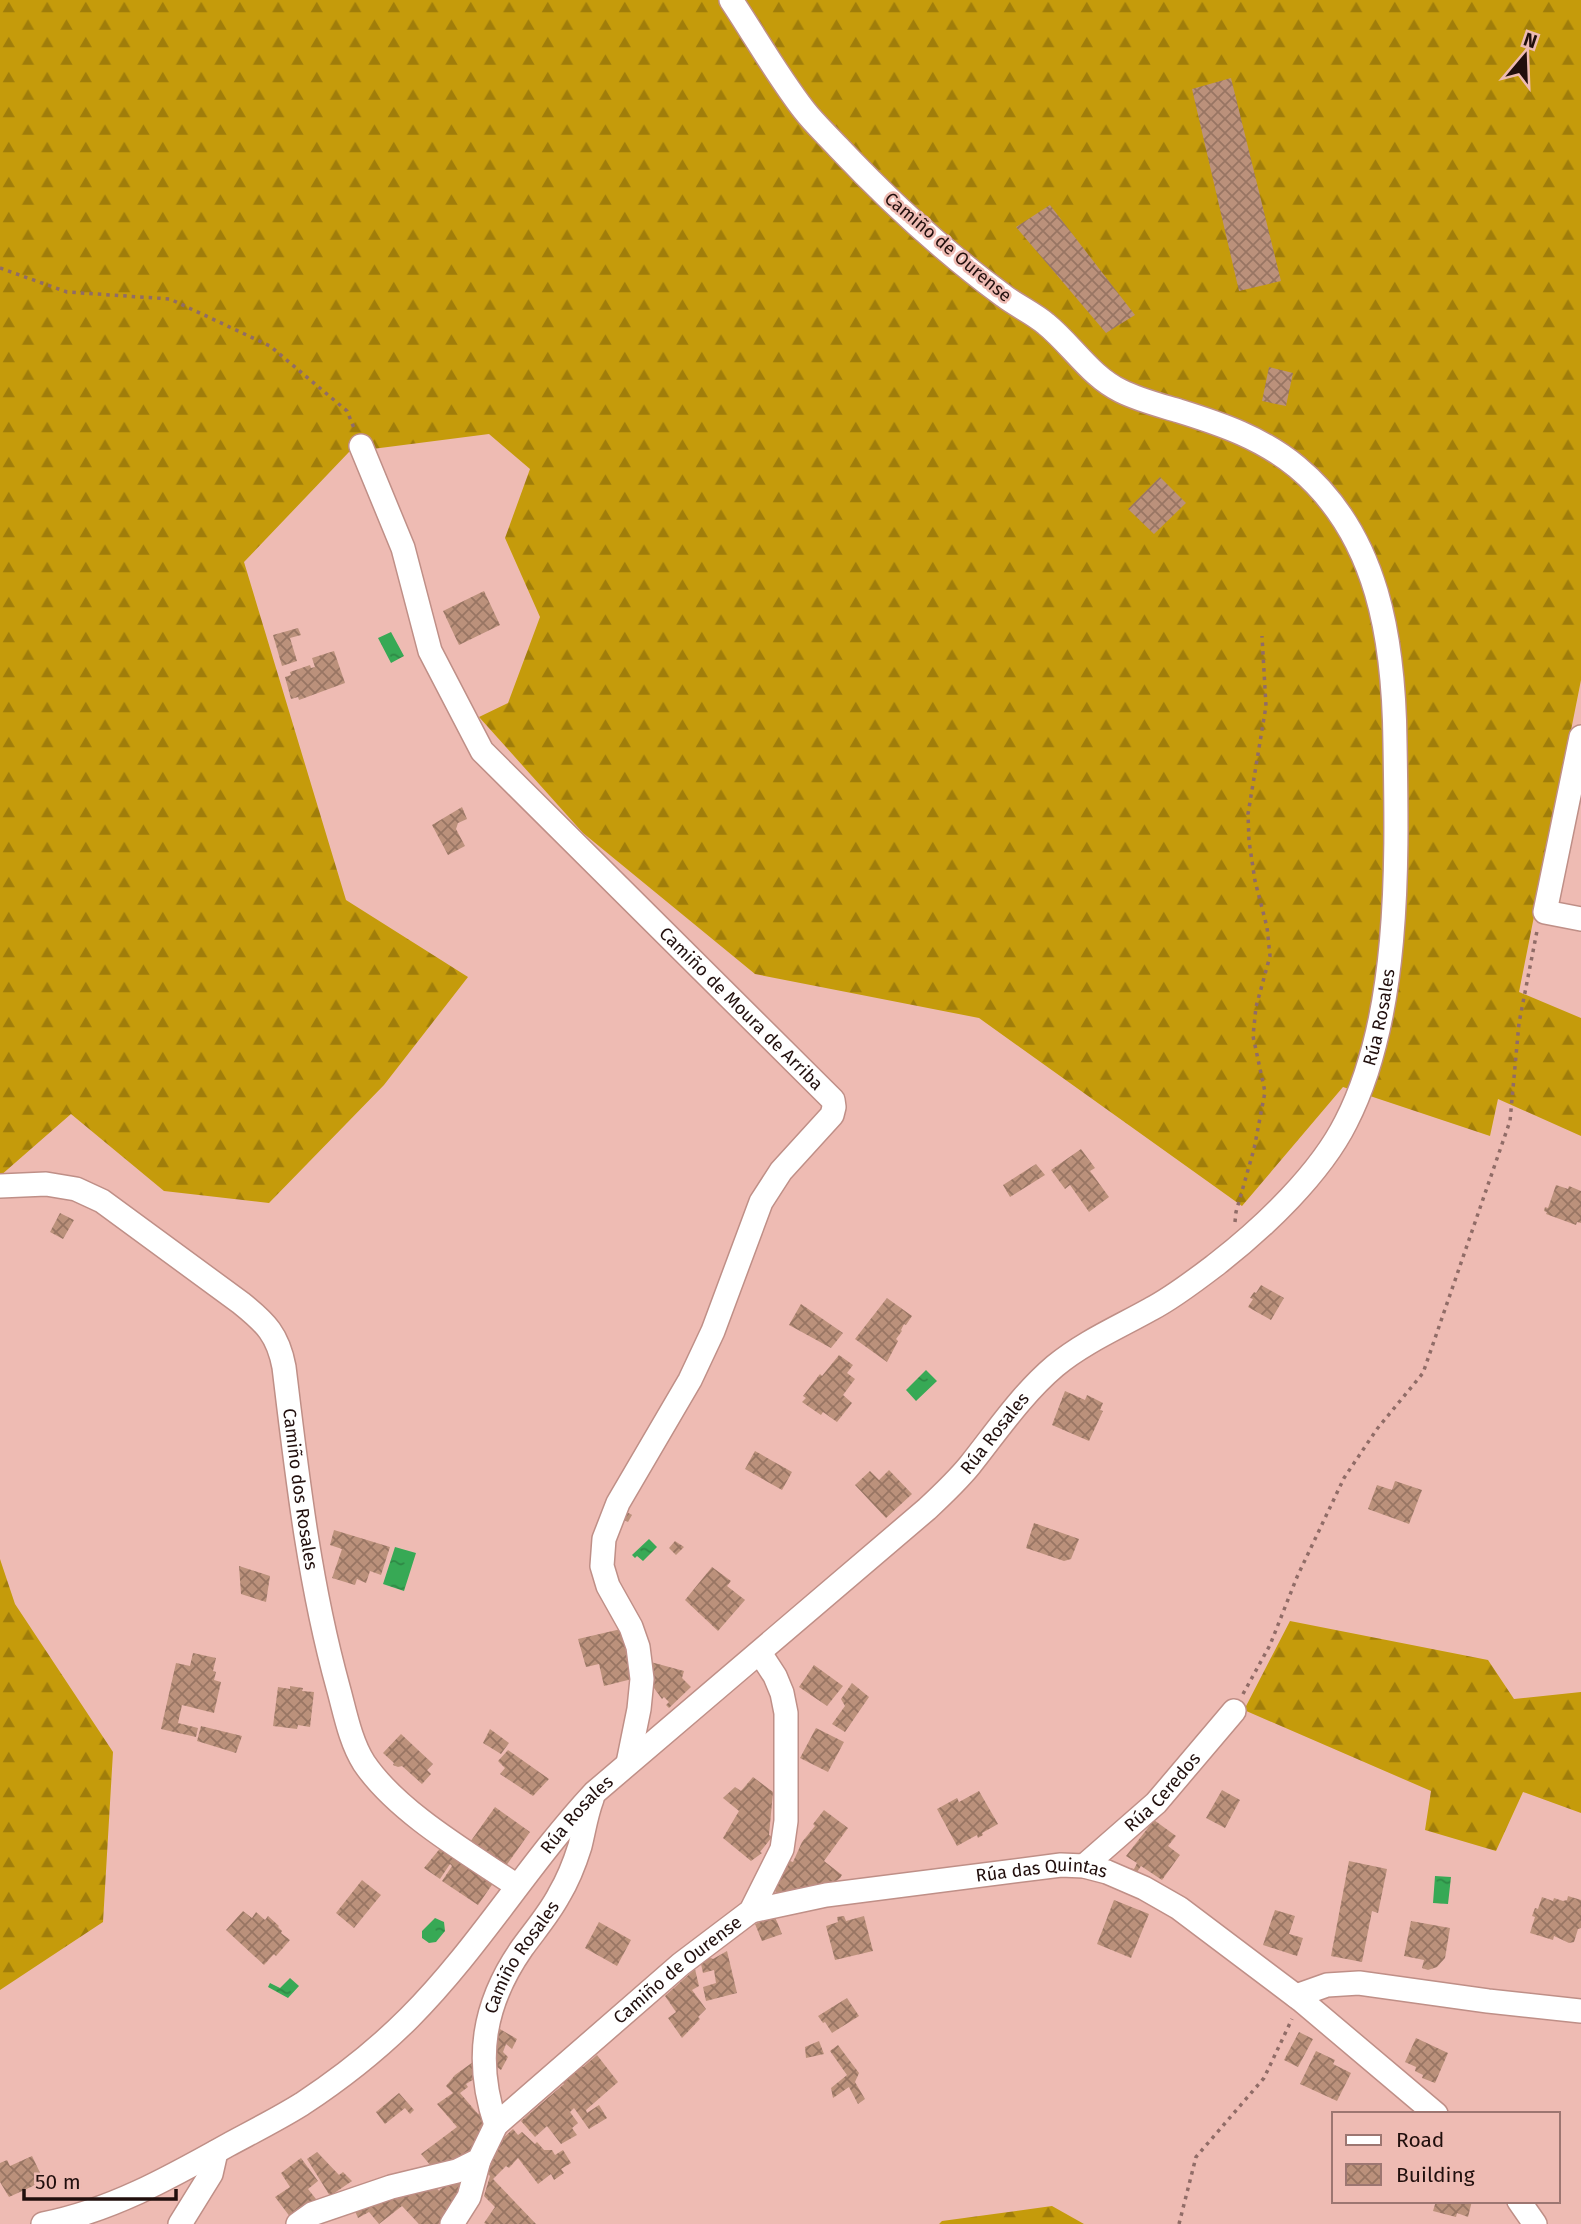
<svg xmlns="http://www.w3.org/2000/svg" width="1581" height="2224" font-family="'Fira Sans',sans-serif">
<defs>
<pattern id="forest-firs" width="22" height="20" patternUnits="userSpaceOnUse" patternTransform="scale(1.75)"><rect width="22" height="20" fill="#c59b0b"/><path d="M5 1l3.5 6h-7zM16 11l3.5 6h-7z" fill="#a07d0a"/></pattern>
<pattern id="water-ripples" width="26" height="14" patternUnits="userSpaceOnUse" patternTransform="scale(1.75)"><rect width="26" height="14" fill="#37a955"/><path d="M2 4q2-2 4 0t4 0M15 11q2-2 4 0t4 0" fill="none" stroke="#2e8845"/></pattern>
<pattern id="building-cross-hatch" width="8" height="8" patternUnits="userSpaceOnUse" patternTransform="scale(1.75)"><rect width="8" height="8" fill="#bb917b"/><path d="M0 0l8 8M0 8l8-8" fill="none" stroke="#987563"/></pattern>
</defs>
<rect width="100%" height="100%" fill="#eebbb3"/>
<path fill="url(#forest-firs)" d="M0 0H1581V680L1519 992 1581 1018V1136L1498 1099 1490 1136 1343 1087 1242 1206 979 1018 755 974 583 833 479 717 508 703 540 617 505 538 530 469 489 434 349 452 244 562 346 900 468 977 384 1085 269 1203 164 1191 71 1114 0 1176Z
M0 1559 15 1604 113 1752 103 1922 0 1990Z
M1290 1621 1488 1660 1514 1699 1581 1692V1813L1523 1792 1496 1851 1425 1830 1431 1791 1244 1710Z
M1052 2206 1084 2224H939L942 2221Z"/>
<path fill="url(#water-ripples)" d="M391 632 404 656 391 663 378 638Z
M926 1370 937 1381 916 1401 906 1390Z
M649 1539 657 1547 643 1561 637 1556 635 1558 632 1555Z
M395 1547 416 1553 404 1591 383 1584Z
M1435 1876 1451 1877 1448 1904 1433 1903Z
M435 1918 444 1922 445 1931 436 1942 429 1943 422 1938V1931Z
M290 1978 299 1986 288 1998 268 1987 270 1983 280 1988Z"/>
<path fill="url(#building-cross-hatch)" d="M1231 78 1281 281 1239 291 1192 89Z
M1050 205 1135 315 1106 333 1016 227Z
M1269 367 1293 373 1286 406 1262 401Z
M1160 477 1186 503 1154 534 1128 509Z
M484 591 500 625 459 645 443 611Z
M298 628 301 635 290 638 297 661 282 666 273 635Z
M334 651 345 683 299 700 298 697 291 699 285 677 291 675 290 672 310 665 311 668 315 667 312 658Z
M462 807 467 819 458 823 456 829 465 846 448 855 432 825Z
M1081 1149 1095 1168 1090 1171 1109 1197 1089 1212 1070 1185 1065 1189 1051 1170Z
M1036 1164 1045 1175 1010 1197 1003 1185Z
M1556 1185 1568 1189 1569 1186 1581 1191V1223L1577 1222 1576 1225 1546 1214 1547 1212 1544 1211 1545 1207 1548 1208Z
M60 1213 74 1220 63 1239 50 1232Z
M1261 1285 1284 1298 1271 1320 1248 1307 1253 1299 1250 1298 1254 1292 1256 1293Z
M887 1298 912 1316 906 1325 904 1324 901 1330 902 1331 896 1339 898 1341 887 1362 855 1339Z
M801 1304 843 1333 831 1348 789 1325Z
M839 1355 853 1365 847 1373 855 1379 843 1395 852 1403 837 1422 823 1412 821 1415 802 1402 806 1398 803 1396 820 1374 822 1376Z
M1065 1391 1085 1400 1087 1395 1103 1403 1100 1410 1103 1411 1089 1441 1052 1425Z
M755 1451 792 1472 782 1490 745 1469Z
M889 1470 912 1494 886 1518 855 1485 870 1471 879 1480Z
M1395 1481 1422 1490 1409 1524 1368 1509 1377 1485 1392 1490Z
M625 1511 632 1515 628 1522 620 1518Z
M1034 1523 1079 1539 1071 1559 1064 1561 1026 1548Z
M334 1530 390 1547 381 1575 370 1571 366 1583 357 1579 355 1585 332 1578 342 1549 330 1545Z
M675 1541 684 1547 676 1555 669 1548Z
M239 1566 270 1576 266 1602 241 1594Z
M712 1567 731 1581 727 1586 745 1600 718 1631 685 1600Z
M621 1629 632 1679 604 1686 599 1664 586 1667 578 1639Z
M193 1653 216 1658 213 1671 216 1672 214 1680 221 1682 214 1713 182 1705 178 1723 198 1728 196 1737 161 1729 176 1663 190 1666Z
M647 1661 684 1671 682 1678 691 1687 669 1708 666 1705 669 1702 664 1697 662 1699 649 1681Z
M814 1665 843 1686 827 1706 799 1687Z
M852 1683 869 1697 845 1732 832 1724 845 1706 841 1699Z
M290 1686 303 1688 302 1691 314 1692 310 1727 298 1725 297 1729 273 1726 278 1687 290 1689Z
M201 1726 242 1736 236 1753 197 1741Z
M816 1728 844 1742 828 1772 800 1758Z
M490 1729 509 1743 501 1754 483 1743Z
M401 1734 433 1764 427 1770 431 1774 422 1784 402 1766 398 1767 393 1765 394 1763 383 1753Z
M508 1750 549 1779 533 1796 500 1774 505 1768 498 1761Z
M753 1777 773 1792 769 1835 772 1837 760 1852 762 1853 751 1861 723 1838 739 1811 723 1798 735 1787 741 1791Z
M1222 1790 1240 1800 1225 1828 1206 1818Z
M979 1791 998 1824 982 1833 983 1835 978 1838 977 1835 957 1846 937 1809 957 1798 959 1802Z
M495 1807 530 1832 503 1870 468 1845Z
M824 1810 848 1828 824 1861 842 1875 840 1878 835 1882 816 1885 818 1887 781 1897 772 1888 790 1861 793 1862 802 1842 815 1826 813 1824Z
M1154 1820 1176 1836 1168 1846 1180 1855 1162 1880 1141 1866 1135 1875 1128 1872 1130 1868 1134 1869 1137 1863 1126 1856Z
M442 1846 496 1879 478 1905 442 1881 452 1866 450 1864 440 1879 424 1868Z
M1349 1861 1387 1869 1378 1913 1372 1911 1362 1962 1331 1956Z
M362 1880 381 1895 354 1928 336 1913Z
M1568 1896 1581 1900V1928L1578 1929 1574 1942 1569 1943 1554 1936 1553 1940 1530 1933 1535 1917 1532 1916 1535 1908 1538 1909 1542 1897 1553 1901 1554 1898 1563 1901 1567 1900Z
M1114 1900 1149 1914 1131 1958 1097 1944Z
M1275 1910 1295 1916 1289 1934 1303 1938 1297 1956 1263 1945Z
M243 1911 252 1918 256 1912 265 1920 268 1916 279 1926 278 1927 282 1931 281 1933 290 1940 276 1956 274 1954 264 1965 226 1930Z
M844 1916 846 1921 864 1916 873 1951 835 1960 826 1926 838 1922 837 1917Z
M775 1917 782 1934 762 1941 755 1924Z
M1411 1921 1450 1928 1445 1958 1437 1967 1428 1970 1422 1968 1424 1960 1404 1956Z
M599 1922 631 1940 617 1966 585 1948Z
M727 1951 737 1993 706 2001 703 1987 716 1983 714 1970 703 1973 701 1964 707 1957 713 1959Z
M695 1969 699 1986 692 1990 706 2009 698 2017 700 2019 682 2038 668 2018 676 2012 665 1996Z
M847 1998 859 2016 832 2033 825 2022 823 2023 818 2016Z
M493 2025 517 2039 512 2049 506 2044 503 2052 508 2057 501 2070 487 2060Z
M1299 2032 1313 2039 1298 2067 1284 2060Z
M1416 2038 1448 2053 1435 2083 1422 2078 1423 2075 1415 2071 1416 2067 1405 2062Z
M819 2041 824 2054 806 2058 805 2047Z
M838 2045 859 2073 855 2082 865 2099 858 2104 849 2087 833 2098 831 2088 847 2075 830 2051Z
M1316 2051 1335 2060 1333 2064 1351 2073 1337 2101 1300 2084Z
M597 2055 618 2082 586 2110 587 2113 599 2105 607 2118 589 2129 574 2108 570 2112 578 2123 572 2128 577 2135 561 2144 547 2126 535 2137 521 2121 564 2084 562 2082 581 2065 583 2067Z
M480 2057 484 2073 466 2084 468 2087 460 2093 478 2114 480 2113 487 2126 467 2182 443 2221 441 2224H419L402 2206 379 2224 369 2212 358 2218 354 2209 393 2192 397 2199 419 2185 431 2181 439 2191 451 2179 431 2166 421 2154 457 2127 437 2104 453 2093 446 2086 455 2075Z
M399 2093 414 2110 410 2114 405 2108 385 2124 376 2112Z
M513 2129 518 2135 522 2132 535 2144 537 2142 544 2150H552L555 2155 563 2150 571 2163 561 2169 564 2173 554 2180 551 2174 538 2184 518 2158 509 2168 506 2166 493 2179 536 2224H486L484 2223 495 2207 484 2196 490 2176 488 2174 486 2176V2159L497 2142 499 2145 503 2141 501 2140Z
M317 2152 339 2175 343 2172 352 2181 330 2196 307 2159Z
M32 2156 44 2181 9 2197 0 2182V2163L7 2160 10 2166Z
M301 2158 318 2181 308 2189 320 2204 291 2218 275 2197 290 2187 281 2173Z
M1436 2201H1472L1468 2217 1457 2213 1456 2217 1433 2211Z"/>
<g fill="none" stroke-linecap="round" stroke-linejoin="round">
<defs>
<g id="minor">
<path id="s1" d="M361 446 403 548 430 651 482 751 833 1100 834 1107 832 1115 781 1171 761 1202 713 1331 690 1380 618 1503 604 1539 602 1566 608 1586 631 1627 638 1647 642 1679 639 1709 628 1763"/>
<path d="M1581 737 1545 912 1581 919"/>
<path id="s2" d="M0 1186 46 1184 76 1189 102 1201 241 1303C266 1323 278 1335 284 1367 297 1475 309 1582 338 1687 345 1712 350 1741 364 1763 397 1812 468 1853 517 1886"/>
<path id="s3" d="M1084 1866 1156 1803 1234 1711"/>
<path id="s4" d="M751 1911 826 1895 1061 1865 1084 1866 1107 1872 1144 1888 1179 1908 1301 2000 1436 2114"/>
<path d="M1296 1996 1327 1985 1359 1983 1488 2001 1581 2011"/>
<path id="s5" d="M496 2125C474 2060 483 2004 522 1948 535 1930 549 1914 559 1895 568 1880 575 1862 580 1846 584 1830 586 1815 592 1799"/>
<path d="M1519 2201 1535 2224"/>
<path id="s6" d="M43 2224C110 2211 169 2178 228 2145 252 2132 278 2119 302 2104 340 2079 377 2050 409 2018 478 1949 528 1864 594 1793L927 1509C942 1495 957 1481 970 1465 997 1431 1022 1394 1055 1366 1084 1342 1119 1327 1151 1309 1174 1297 1197 1279 1218 1263 1264 1227 1320 1174 1346 1122 1401 1015 1397 860 1395 743 1394 642 1379 535 1297 467 1262 438 1221 424 1179 411 1159 405 1139 400 1121 391 1090 376 1072 345 1046 324 1033 313 1017 306 1004 296 944 252 889 201 838 147 827 135 814 123 804 110 777 75 755 36 731 0"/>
<path d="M180 2224 211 2174 216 2152"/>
<path id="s7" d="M298 2224 312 2214 391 2187 457 2171 479 2160 496 2125 681 1964 751 1911 782 1849 786 1821V1713L782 1693 775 1676 760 1653"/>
<path d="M452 2224 469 2197 479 2160"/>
</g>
</defs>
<use href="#minor" stroke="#bf8f87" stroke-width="26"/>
<path stroke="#906c67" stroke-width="3.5" stroke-dasharray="3.5 5" stroke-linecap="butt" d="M0 268 67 292 170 299 270 346 347 411 354 428
M1235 1222 1236 1212 1254 1149 1265 1092 1253 1036 1256 1007 1270 956 1267 927 1255 881 1249 841 1248 814 1266 706 1262 636
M1243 1694 1270 1645 1297 1577 1344 1478 1377 1429 1423 1373 1510 1121 1519 1023 1537 931
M1179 2224 1196 2157 1264 2078 1292 2019"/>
<use href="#minor" stroke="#fff" stroke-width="23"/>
</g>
<g text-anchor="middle" stroke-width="5" stroke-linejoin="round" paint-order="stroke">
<g font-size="18" fill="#210f0d" stroke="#eebbb3">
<text transform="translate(948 247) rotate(40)" y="6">Camiño de Ourense</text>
<text dy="6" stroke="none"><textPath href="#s1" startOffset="695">Camiño de Moura de Arriba</textPath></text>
<text dy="6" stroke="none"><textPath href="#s6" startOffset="1841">Rúa Rosales</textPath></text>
<text dy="6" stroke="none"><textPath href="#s6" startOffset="1255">Rúa Rosales</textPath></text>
<text dy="6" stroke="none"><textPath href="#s2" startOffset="480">Camiño dos Rosales</textPath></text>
<text dy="6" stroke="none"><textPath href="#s3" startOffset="108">Rúa Ceredos</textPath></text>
<text dy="6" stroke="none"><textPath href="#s6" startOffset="688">Rúa Rosales</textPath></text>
<text dy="6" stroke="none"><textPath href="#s4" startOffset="294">Rúa das Quintas</textPath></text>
<text dy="6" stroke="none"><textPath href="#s5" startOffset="178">Camiño Rosales</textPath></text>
<text dy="6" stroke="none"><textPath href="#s7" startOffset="471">Camiño de Ourense</textPath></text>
</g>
</g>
<rect x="1332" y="2112" width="228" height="91" fill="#eebbb3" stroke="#9c7671" stroke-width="2"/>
<rect x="1346" y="2135" width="35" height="10" fill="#ffffff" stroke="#9c7671" stroke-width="2"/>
<text x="1396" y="2147" font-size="21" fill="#210f0d">Road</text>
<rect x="1346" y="2164" width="35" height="21" fill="url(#building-cross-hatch)" stroke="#9c7671" stroke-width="2"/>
<text x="1396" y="2182" font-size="21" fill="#210f0d">Building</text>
<g transform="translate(1525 56) rotate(19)" stroke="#eebbb3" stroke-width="5" paint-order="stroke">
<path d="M0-5L12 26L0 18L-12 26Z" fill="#210f0d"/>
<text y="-10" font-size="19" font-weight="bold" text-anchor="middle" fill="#210f0d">N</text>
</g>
<path d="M24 2189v10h152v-10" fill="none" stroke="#210f0d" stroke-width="3.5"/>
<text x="35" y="2189" font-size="21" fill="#210f0d" stroke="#eebbb3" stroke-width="5" paint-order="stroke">50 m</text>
</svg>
